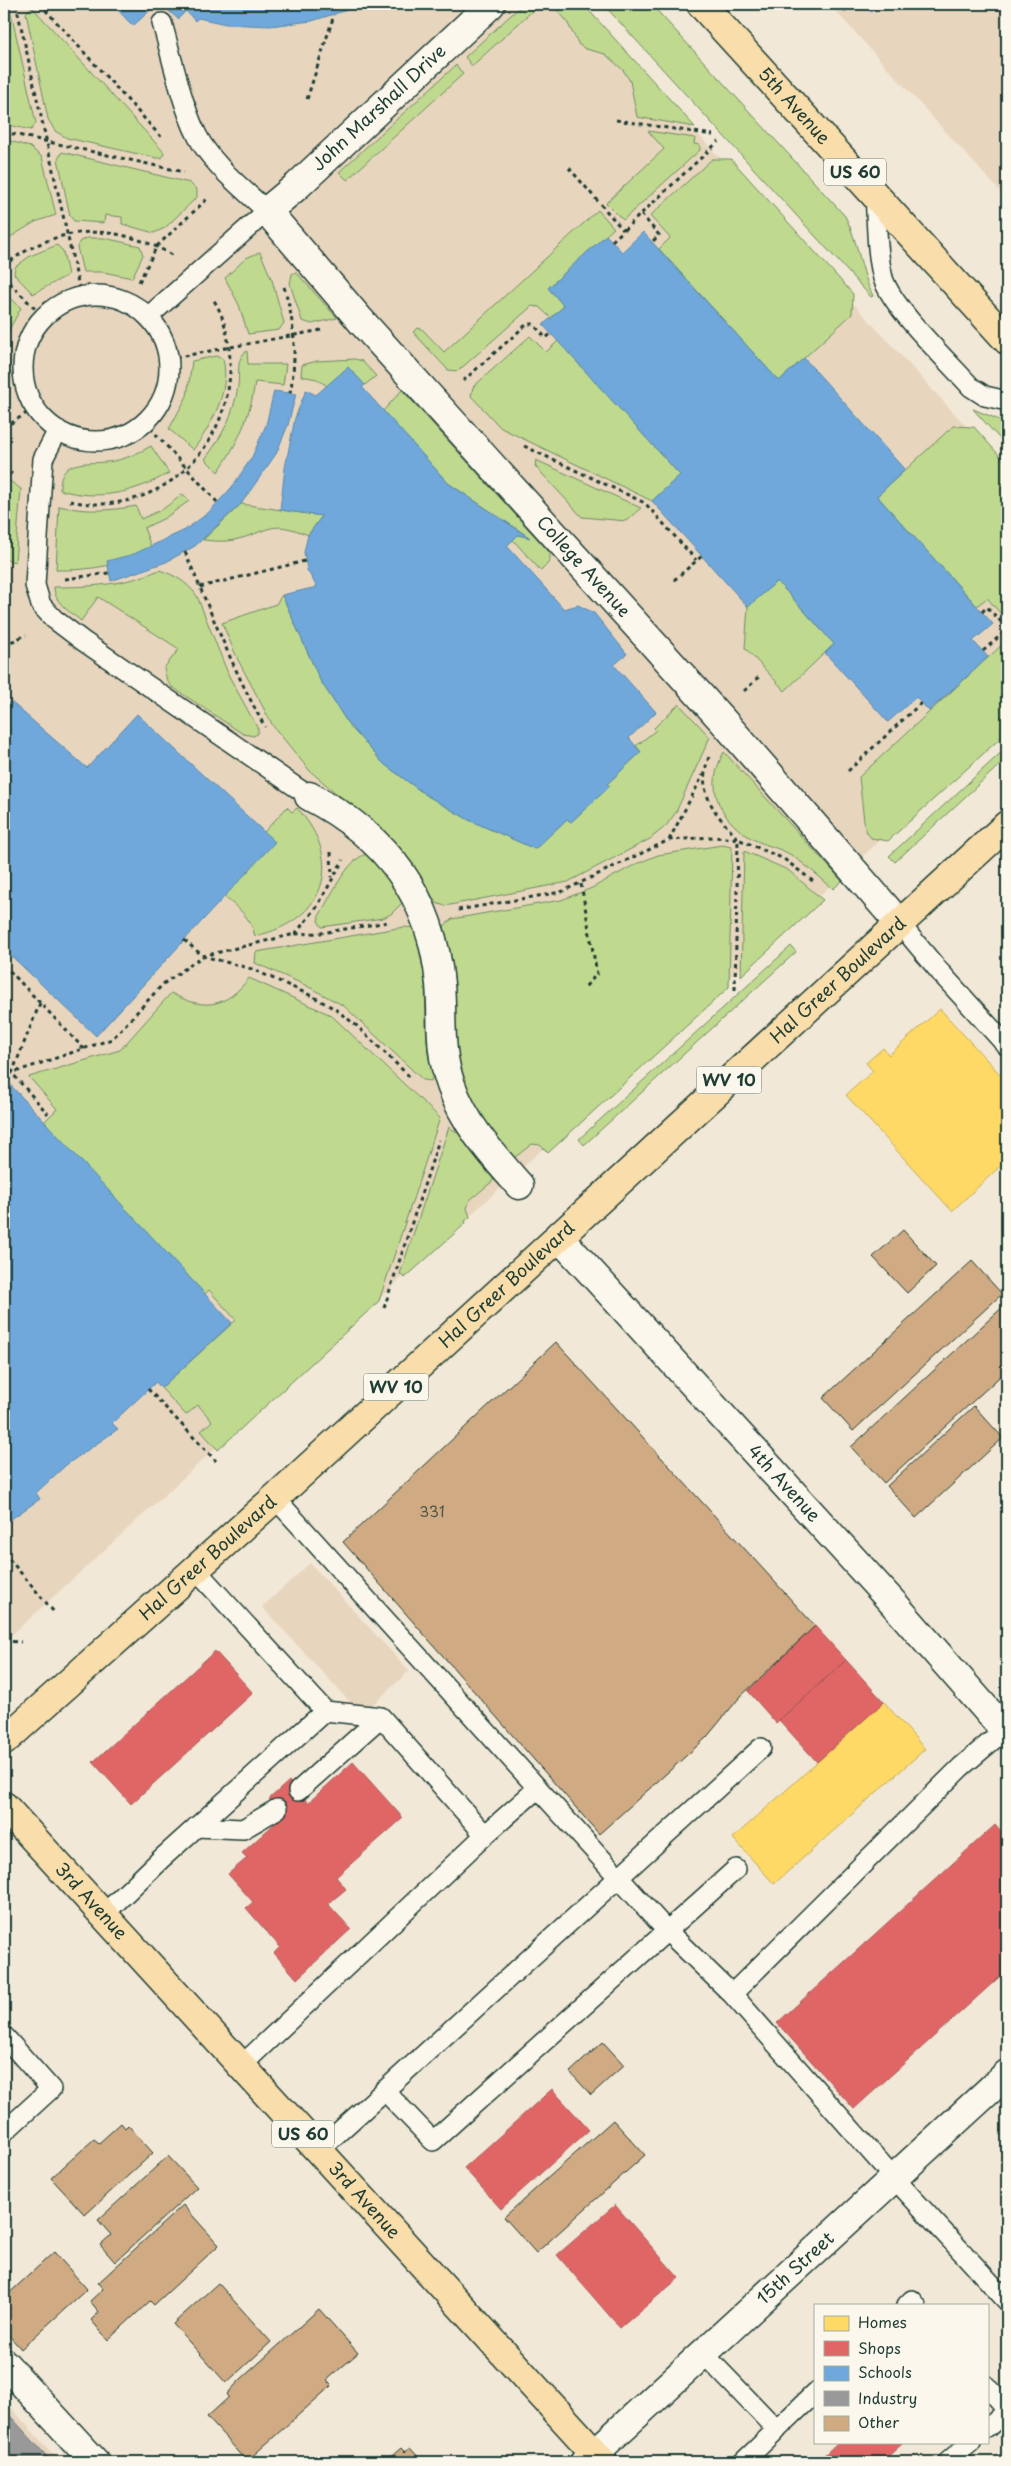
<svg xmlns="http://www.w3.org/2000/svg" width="1011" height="2466" font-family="'Playpen Sans',sans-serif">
<rect width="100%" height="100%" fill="#f2e8d7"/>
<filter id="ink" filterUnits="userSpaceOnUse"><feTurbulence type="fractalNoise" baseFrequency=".02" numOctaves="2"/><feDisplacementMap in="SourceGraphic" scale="10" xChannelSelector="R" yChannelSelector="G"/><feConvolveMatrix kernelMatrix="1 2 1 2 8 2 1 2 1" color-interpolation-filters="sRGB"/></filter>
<g filter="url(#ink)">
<path fill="#e8d5be" d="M4 4H579L1007 471V724L4 1642Z
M829 4H1007V199Z
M310 1563 409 1671 362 1715 262 1607Z
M4 2400 60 2462H4Z"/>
<path fill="#bfd98f" stroke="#6f8b62" d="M4 4H9L36 123 31 130 4 124Z
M523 4H540L472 66 465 57Z
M562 4H583L695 127 637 117 630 81 623 70 605 54 586 49 579 45 566 20 556 9Z
M603 4H651L845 216C859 243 860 270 873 296L871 297Z
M33 8 162 150 164 153 162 158H156L67 138 55 131 48 119 26 13 29 9Z
M456 65 463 74 347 180 339 172Z
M648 131 695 138 694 144 700 145V150L623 220 606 203 664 149Z
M4 139 30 147 42 157 56 215 35 222 4 241Z
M62 152 190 183 197 190V197L165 228 154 233 122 224V217L105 215 104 223 74 221 70 216 58 159Z
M712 159H731L853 294 852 314 779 381 659 249 670 238 650 216Z
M598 210 614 228 548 288 564 306 551 318 539 307 532 306 458 371 448 370 413 332 418 328 422 329 444 352Z
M87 238H104L140 246 143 255 132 278 103 272H83L77 247 80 241Z
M57 245 63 251 68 275 33 294 14 274 15 267 30 256Z
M260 252 272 280 284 323 279 330 248 334 239 305 225 278 246 258Z
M296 272 337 318 312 324 302 321 290 284 292 274Z
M4 291 21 308 4 339Z
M530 336 546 352 558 341 680 475 652 501 501 428 471 396 473 387Z
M247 351 248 364H286L283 385 255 382C251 415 237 445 218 472L205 459C222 437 234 414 238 386 240 374 235 358 247 351Z
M216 356 223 359C231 391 211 426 193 450L169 429 187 396 192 361Z
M355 359 362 361 376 376 365 385 348 367 327 386 317 379 301 376 302 365 317 361Z
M402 390 550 553V561L541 571 513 540 518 535 529 537 448 483 383 411Z
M973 409 1007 423V447Z
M953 426 974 427 1007 464V621L987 598 977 606 877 496Z
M151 446 169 473C134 493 99 501 60 490 59 453 94 467 118 460 130 457 140 452 151 446Z
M536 460 641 508 626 521 582 517 535 466Z
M4 477 21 489 15 562 4 559Z
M183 494 189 501 165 518 144 528 153 552C122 564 90 571 56 570L59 506C86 512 109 511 136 506L141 519 163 509Z
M241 504 322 516 308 535C269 518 268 533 234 540 224 542 213 541 203 540Z
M159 570C175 575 187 582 197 596L229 676 258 729V733L254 736 243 734 172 687 167 681 164 668 179 649 98 597 81 621C70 612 54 603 54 587 89 587 126 585 159 570Z
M777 581 834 644 785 691 745 648 748 607Z
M282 595 320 680 349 725 384 764 426 795 469 820 535 849 567 819 571 822 609 787 607 784 641 752 636 746 656 730 654 728 679 704 710 737 676 812 666 826 650 839 568 882 445 906 436 903 413 864 400 848 310 771 273 726 238 660 222 623 276 604Z
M1005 642H1007V732L888 841 871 838 865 830 859 777Z
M1007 747V758L895 862 889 856Z
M724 752 842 881 833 889C820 877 806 865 791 855 778 847 762 845 749 837 717 816 705 786 724 752Z
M287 807 292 812 297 808C346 862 325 921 255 936 250 917 240 909 224 897L264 832Z
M722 845 732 847 729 987 548 1153 540 1145 532 1144 514 1158C485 1126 461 1088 456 1044 453 1021 455 998 453 975 452 959 448 943 444 926L452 919 561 900 592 888 636 864 658 855Z
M744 851 788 870 823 900 741 976Z
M367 854 383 871 403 902 391 914 383 918 322 927 318 921 319 916C329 900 347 858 367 854Z
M404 927 415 928 425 979 426 1027 428 1053 433 1074 431 1081 423 1080 344 1006 305 985 255 963 256 952Z
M791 946 796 952 584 1145 579 1139Z
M249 978 331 1015 440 1118 379 1301 218 1450 201 1431 212 1421 198 1405 186 1415 161 1388 236 1320 209 1290 205 1294 44 1122 57 1109 29 1077 120 1050 171 993C204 1011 226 1008 249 978Z
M449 1127 458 1133 494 1180 470 1200 467 1208 470 1217 465 1221 466 1223 405 1278 400 1274Z"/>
<path fill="#ffd966" stroke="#bcaa57" d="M940 1009 1007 1082V1160L952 1211 846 1095 873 1071 866 1063 883 1048 889 1055Z
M884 1702 925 1749 774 1884 733 1838Z"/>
<path fill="#e06666" stroke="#a65a57" d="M815 1626 846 1660 776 1723 748 1691Z
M215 1651 253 1693 131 1804 93 1762Z
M846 1660 884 1702 817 1762 779 1720Z
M353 1762 403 1818 336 1877 346 1889 328 1904 351 1929 297 1979 274 1953 280 1947 246 1908 253 1902 228 1874 247 1858 242 1853 283 1816 269 1799 289 1781 308 1803Z
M995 1825 1007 1839V1970L854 2109 777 2023Z
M552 2089 589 2130 501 2209 464 2168Z
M615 2205 679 2278 620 2328 557 2255Z
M838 2442H904L882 2462H817Z"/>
<path fill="#6fa8dc" stroke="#5788aa" d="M112 4H157L133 26Z
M161 4H366L312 21 270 26 226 24 198 18 195 21 186 11 178 19Z
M837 4H854L845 12Z
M864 4H879L871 12Z
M643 232 779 381 804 358 905 470 877 496 993 624 973 641 988 657 929 711 916 697 888 722 825 653 834 644 777 581 748 607 652 501 680 475 543 325 564 306 548 288 606 235 622 252Z
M348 367 365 385 362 387 448 483 530 538 518 535 507 546 564 609 578 605 594 613 627 654 614 665 656 712 629 738 641 752 607 784 610 786 571 822 567 819 535 849 469 820 426 795 384 764 349 725 320 680 282 595 317 587 307 570 304 552 308 535 322 516 280 510 285 468 295 418 306 390 316 395Z
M274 391 296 394 288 425 276 454 241 504 195 546 166 562 111 581 107 561 134 554 185 530 208 513 232 487 252 457 266 425Z
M10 701 87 768 137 714 275 842 96 1036 4 949V705L6 707Z
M4 1078 232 1323 161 1388 156 1382 112 1423 118 1429 66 1465 36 1493 40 1499 4 1524Z"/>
<path fill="#999" stroke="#747d7b" d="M4 2409 52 2462H4Z"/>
<path fill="#d0aa82" stroke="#1f3d34" d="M903 1230 936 1266 907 1293 873 1257Z
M972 1261 1002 1294 853 1431 823 1398Z
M1007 1303V1370L884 1483 851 1447Z
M556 1342 815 1626 740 1697 706 1738 599 1834 343 1542Z
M974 1406 1003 1438 916 1518 887 1486Z
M603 2042 624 2065 591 2095 570 2072Z
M613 2120 645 2155 536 2253 504 2217Z
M121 2123 125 2128 128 2125 153 2153 85 2215 51 2178 94 2139 99 2143Z
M168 2156 197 2187 115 2262 100 2245 111 2235 98 2220Z
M183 2205 219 2245 154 2305 150 2301 108 2340 91 2320 99 2312 90 2301 103 2289 98 2283Z
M54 2252 87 2289 21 2349 4 2330V2298Z
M218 2283 271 2342 226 2383 173 2324Z
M319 2309 358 2353 327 2380 332 2385 247 2461 207 2417 229 2397 227 2394 240 2380Z
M401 2448 405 2452 410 2448 423 2462H385Z"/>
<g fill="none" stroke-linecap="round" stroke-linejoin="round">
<defs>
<path id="lane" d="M875 194C877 221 876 251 883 278 892 308 948 361 971 387L985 396 1007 401
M23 368a73 73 0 1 1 146 0a73 73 0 1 1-146 0Z
M149 316 267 211C244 190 219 170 202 144 184 116 172 57 162 23
M58 430 43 459 35 585 41 605 54 619 83 641 309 796
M900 924 940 972 1007 1046
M275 1498 668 1932 732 1994 894 2178 1007 2301
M195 1569 325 1711
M298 1791 381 1717
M196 1827 243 1829 277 1809
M485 1835 538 1788
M103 1915 161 1859 325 1711 381 1717 485 1835 241 2066
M732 1994 961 1767 1007 1728
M4 2036 51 2089 4 2132
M384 2090 433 2141 736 1869
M318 2151 761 1748
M907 2305 912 2300 916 2305
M703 2353 777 2430
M987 2386 1007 2409
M987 2428 1007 2410
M743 2462 815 2393
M948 2462 971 2442"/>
<g id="street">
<path id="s1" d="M491 4 297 186 267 211 361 321 724 722 900 924"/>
<path d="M309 796C386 836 432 896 440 984 443 1020 438 1049 451 1085 465 1125 492 1154 519 1185"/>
<path d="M4 2363 95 2462"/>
<path id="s2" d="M585 2462 1007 2074"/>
</g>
<g id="secondary">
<path id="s3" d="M558 1236 894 1604 1007 1733"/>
</g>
<g id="primary">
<path id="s4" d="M701 4 1007 340"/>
<path id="s5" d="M4 1741 275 1498 1007 825"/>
<path id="s6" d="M4 1806 603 2462"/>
</g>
</defs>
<use href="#lane" stroke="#1f3d34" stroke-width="22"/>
<use href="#street" stroke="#1f3d34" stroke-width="31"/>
<use href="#secondary" stroke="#1f3d34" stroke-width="31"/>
<use href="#primary" stroke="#1f3d34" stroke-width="31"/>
<path stroke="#1f3d34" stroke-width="3" stroke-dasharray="4 4" stroke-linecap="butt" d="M16 4 81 296
M40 4 163 139
M307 99 334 15
M616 120 713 135
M4 132 184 172
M569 168 623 230
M641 214 659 235 652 242
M612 241 719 141
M4 266C56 224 115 222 172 255
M4 277 43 317
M139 282 157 246 207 199
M284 287C295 322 297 357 290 393
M168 359 321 330
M4 374 23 373
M463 381 527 324H533L546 338 552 333
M145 422 217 502
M4 428 34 408
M524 446 645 503 696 560
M4 468 12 474
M70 501C158 520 233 447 230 361 229 339 225 317 213 299
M185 552C211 612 233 670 265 727
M65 579 109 573
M674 580 702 556
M200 587 305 561
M982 612 987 607 1007 628
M4 645 26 635
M983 651 1002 634 1007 633
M744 691 760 676
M709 757C695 793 716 814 738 839L735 990
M848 771 921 703
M669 840 703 775
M331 852 332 877
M581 884 597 974 584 988
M458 910 561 892 669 840 713 837 738 839 784 859 814 882
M295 934 317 907 343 860
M184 940 203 956 252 969 312 996 335 1009 357 1026 412 1079
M4 965 84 1049
M40 1003 12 1073 112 1039 163 984 203 956 295 934 321 933 388 922
M4 1064 48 1114
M384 1308 439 1140
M148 1389 216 1461
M4 1553 54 1612
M4 1641 21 1642"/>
<use href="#lane" stroke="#fbf7ec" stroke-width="19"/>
<use href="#street" stroke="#fbf7ec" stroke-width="28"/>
<use href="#secondary" stroke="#fbf7ec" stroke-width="28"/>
<use href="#primary" stroke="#f9deab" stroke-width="28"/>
</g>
</g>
<g text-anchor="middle" stroke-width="5" stroke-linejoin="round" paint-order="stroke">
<g font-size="15" fill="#4b5848">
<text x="432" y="1517">331</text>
</g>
<g fill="#fbf7ec" stroke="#61756b" stroke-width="1">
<rect x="824" y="158.5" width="62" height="27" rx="4"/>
<rect x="696.5" y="1066.5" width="65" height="27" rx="4"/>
<rect x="363.5" y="1373.5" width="65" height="27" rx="4"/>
<rect x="272" y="2120.5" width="62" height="27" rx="4"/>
</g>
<g font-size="16" font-weight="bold" fill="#1f3d34">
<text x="855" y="178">US 60</text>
<text x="729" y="1086">WV 10</text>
<text x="396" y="1393">WV 10</text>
<text x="303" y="2140">US 60</text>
</g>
<g font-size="18" fill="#1f3d34" stroke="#fbf7ec">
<text dy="6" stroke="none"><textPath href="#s4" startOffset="138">5th Avenue</textPath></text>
<text transform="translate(379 108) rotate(-43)" y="6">John Marshall Drive</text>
<text dy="6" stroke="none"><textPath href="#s1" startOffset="781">College Avenue</textPath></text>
<text dy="6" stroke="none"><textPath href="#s5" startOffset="1129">Hal Greer Boulevard</textPath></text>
<text dy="6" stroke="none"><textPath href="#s5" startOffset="679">Hal Greer Boulevard</textPath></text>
<text dy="6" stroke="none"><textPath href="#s3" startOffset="335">4th Avenue</textPath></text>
<text dy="6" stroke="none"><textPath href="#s5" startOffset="274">Hal Greer Boulevard</textPath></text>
<text dy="6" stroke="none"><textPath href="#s6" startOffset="129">3rd Avenue</textPath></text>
<text dy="6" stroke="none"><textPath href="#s6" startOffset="534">3rd Avenue</textPath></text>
<text dy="6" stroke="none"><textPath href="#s2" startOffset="286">15th Street</textPath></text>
</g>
</g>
<rect width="1011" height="2466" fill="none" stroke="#fbf7ec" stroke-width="20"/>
<rect x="10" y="10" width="991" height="2446" fill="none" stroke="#1f3d34" stroke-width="2" filter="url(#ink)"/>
<rect x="814" y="2304" width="175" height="140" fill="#fbf7ec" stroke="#a3ada2"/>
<rect x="824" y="2316" width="25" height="15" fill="#ffd966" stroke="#a3ada2"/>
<text x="858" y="2328" font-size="15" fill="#1f3d34">Homes</text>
<rect x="824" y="2341" width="25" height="15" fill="#e06666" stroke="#a3ada2"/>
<text x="858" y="2354" font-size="15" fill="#1f3d34">Shops</text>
<rect x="824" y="2366" width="25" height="15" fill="#6fa8dc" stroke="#a3ada2"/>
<text x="858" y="2378" font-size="15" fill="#1f3d34">Schools</text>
<rect x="824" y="2391" width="25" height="15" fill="#999999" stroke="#a3ada2"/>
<text x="858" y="2404" font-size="15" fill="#1f3d34">Industry</text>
<rect x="824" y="2416" width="25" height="15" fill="#d0aa82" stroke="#a3ada2"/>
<text x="858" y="2428" font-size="15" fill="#1f3d34">Other</text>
</svg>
